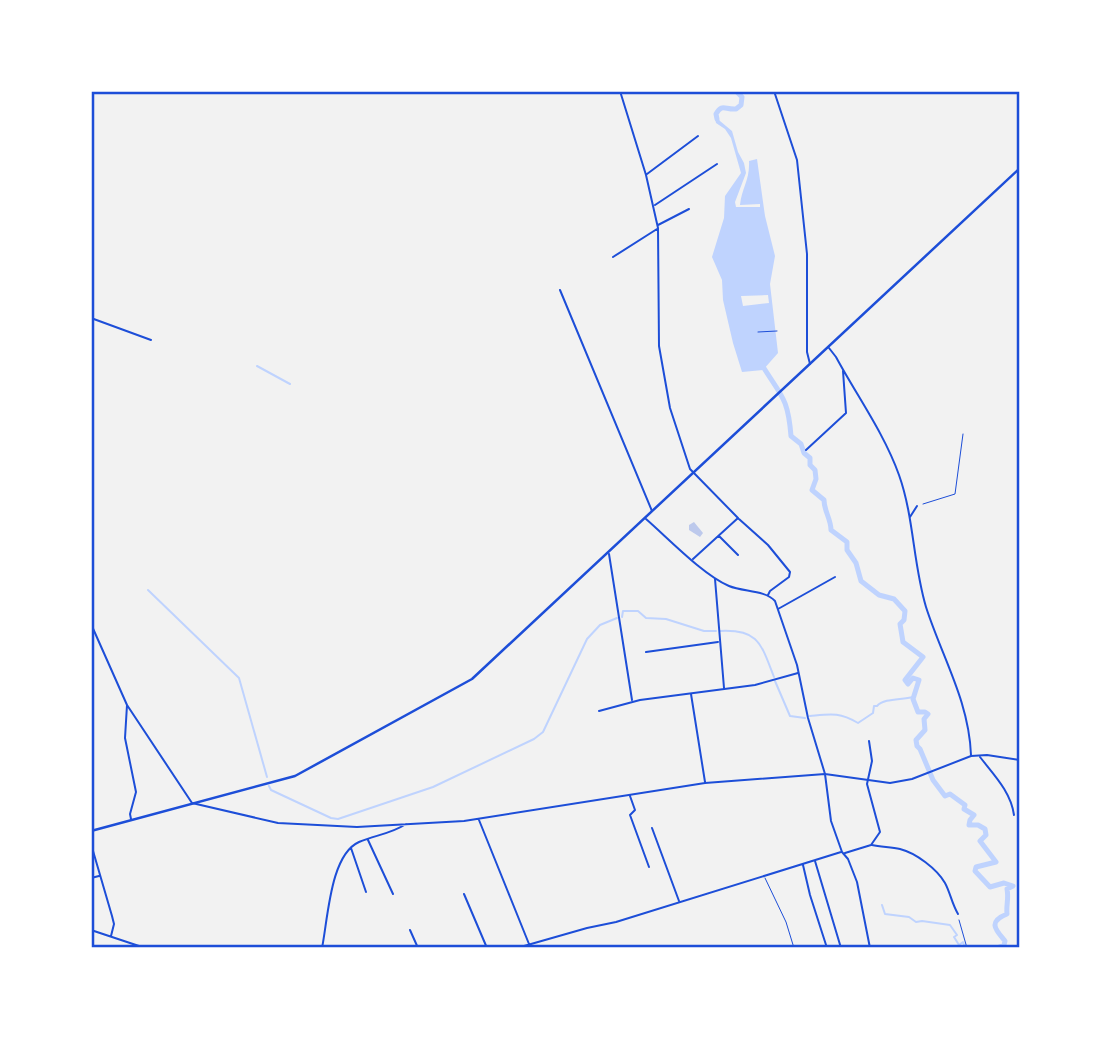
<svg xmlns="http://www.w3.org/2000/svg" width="1111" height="1039" font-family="Arial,sans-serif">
<rect width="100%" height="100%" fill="#f2f2f2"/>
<path fill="#bfd3fe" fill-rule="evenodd" d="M714 113 720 121 732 131 738 152 744 163 746 173 735 202 736 207H760V204L740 205C742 187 750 180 749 161L757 159 765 216 775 256 770 284 778 353 763 370 742 372 733 343 723 300 722 280 712 257 724 218 725 196 741 173 731 138 725 129 716 123ZM768 295 769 303 743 306 741 296Z"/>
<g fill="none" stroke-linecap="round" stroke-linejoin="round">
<path stroke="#bfd3fe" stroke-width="2" d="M257 366 290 384
M148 590 239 678 267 777
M622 617 623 611H638L646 618 666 619 704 631H716
M720 631C759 629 761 644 774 677
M775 681 790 716 805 718
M810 716C831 714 839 712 858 723L873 713 874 706H877C884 698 901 700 913 697
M269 786 271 790 331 818 338 819 433 787 534 739 543 732 587 639 600 625 617 618
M882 905 885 914 909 917 916 922 922 921 950 925 957 935 954 937 959 945 963 942 965 948"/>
<path stroke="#bfd3fe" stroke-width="5" d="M717 119 716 114C722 103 725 110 736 109L741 105 742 97 736 91
M762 365C781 396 788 397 791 436L801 444 804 453 810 458V465L815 470 816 479 812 490 824 500C824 511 831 519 831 530L847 542V550L856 563 861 581 879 595 894 599 905 611 904 620 900 624 903 642 923 657 905 680 908 684 913 678 919 680 913 699 918 712H925L928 714 924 719 925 730 916 740 917 746 920 749 933 780 945 796 950 794 965 805 964 809 974 815 970 820 969 825H978L985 829 986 835 980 841 996 862 976 867 975 871 990 887 1004 883 1013 886 1007 889C1009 898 1006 905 1007 914 987 922 996 930 1005 941L1004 945 997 948"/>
</g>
<path fill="#bdc9ec" d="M694 522 703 533 700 537 689 530V525Z"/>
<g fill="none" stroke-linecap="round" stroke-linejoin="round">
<path stroke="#1d4ed8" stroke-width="1" d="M758 332 777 331
M923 504 955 494 963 434
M959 920 967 948"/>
<path stroke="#1d4ed8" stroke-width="1" d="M765 878 786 922 794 948"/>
<path stroke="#1d4ed8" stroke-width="2" d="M620 91 646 175 658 228 659 346 670 408 690 469 738 518 693 559
M774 91 797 160 807 254V352L810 364
M647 174 698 136
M655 205 717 164
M658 225 689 209
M613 257 657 229
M560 290 652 511
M91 318 151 340
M829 348 836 357C857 396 884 433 899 475 914 517 913 564 926 607 942 657 969 701 971 755
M806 450 846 413 843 371
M910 517 917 506
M739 519 768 545 790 572 789 577 770 591 768 595
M719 536 738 555
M609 554 632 700
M715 579 724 688
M778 609 835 577
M91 624 127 705 125 738 136 792 130 814 131 819
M646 652 718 642
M691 694 705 782
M127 705 192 803 278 823 357 827 464 821 705 783 825 774 831 821 842 852 848 859 857 882 870 948
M599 711 640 700 755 685 798 673
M980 757C994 775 1011 792 1014 815
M630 796 635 810 630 815 649 867
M479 820 529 944
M652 828 679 901
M368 840 393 894
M91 844 112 916 114 924 111 936
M872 845C881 847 891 847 900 849 916 853 937 869 945 883 950 892 952 904 958 914
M351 848 366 892
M845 853 871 845 880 832 867 784 872 761 869 741
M815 861 841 948
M803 865 810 895 827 948
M91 878 99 876
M464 894 487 948
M91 930 145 948
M410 930 418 948
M322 948C328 919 330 855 359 842 375 835 391 834 406 824
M517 948 587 928 616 922 841 852"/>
<path stroke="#1d4ed8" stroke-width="2" d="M646 519C669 539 702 574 729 586 743 592 765 590 775 601L797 665 808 718 825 774 890 783 912 779 971 756 987 755 1020 760"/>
<path stroke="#1d4ed8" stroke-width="2.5" d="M91 831 295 776 472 679 1020 168"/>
</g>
<rect width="1111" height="1039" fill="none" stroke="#ffffff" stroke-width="186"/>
<rect x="93" y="93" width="925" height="853" fill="none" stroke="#1d4ed8" stroke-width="2.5"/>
</svg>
